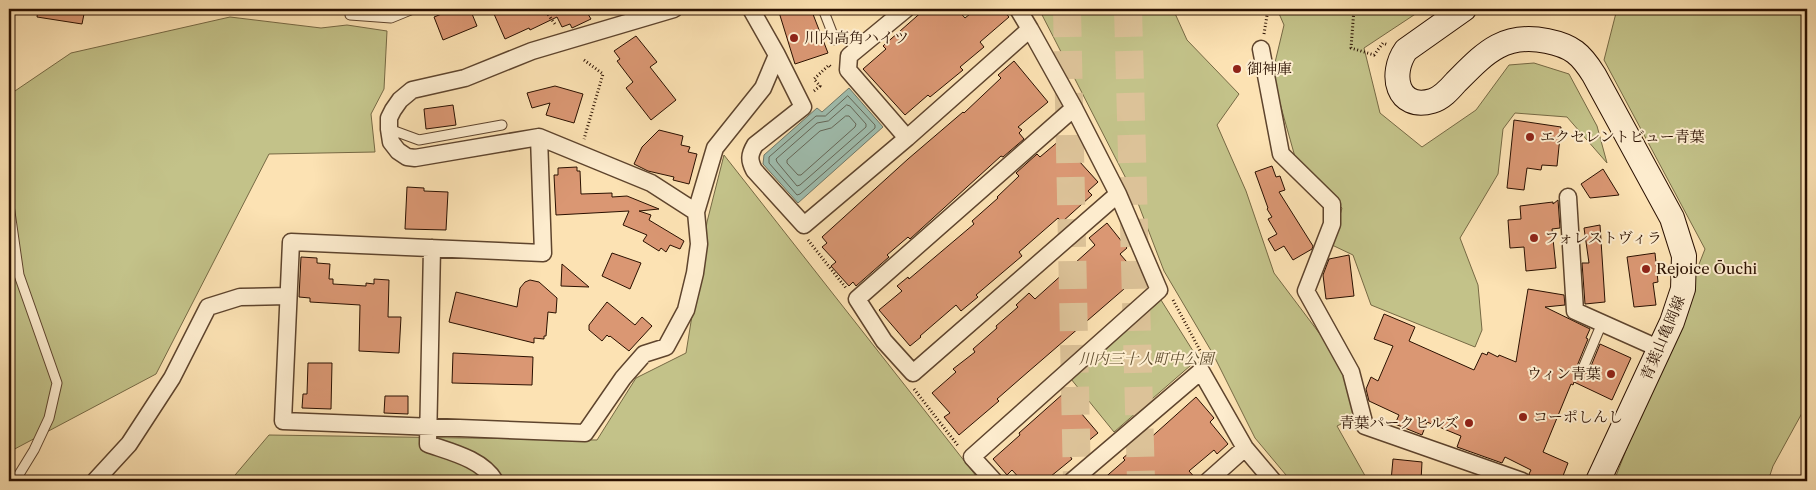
<svg xmlns="http://www.w3.org/2000/svg" width="1816" height="490" font-family="'Libre Caslon Text','Noto Serif JP',serif">
<rect width="100%" height="100%" fill="#fce2b3"/>
<filter id="stains"><feTurbulence type="fractalNoise" baseFrequency=".004" numOctaves="4"/><feColorMatrix values="0 0 0 0 .2 0 0 0 0 .09 0 0 0 0 .02 0 0 0 .5 -.17"/></filter>
<radialGradient id="worn" r=".72"><stop offset=".6" stop-color="#630" stop-opacity="0"/><stop offset="1" stop-color="#630" stop-opacity=".3"/></radialGradient>
<path fill="#c3c289" stroke="#766944" d="M1039 9H1173L1187 40 1239 94 1217 125 1246 191 1274 273 1341 362 1355 417 1337 426 1368 481H1291L1255 438 1213 354 1164 271 1136 198Z
M1277 9H1423L1364 48 1380 113 1422 147 1476 110 1509 65 1534 63 1569 74 1597 126 1607 163 1567 117 1515 113 1503 129 1498 174 1460 238 1478 285 1482 330 1475 347 1371 305 1353 255 1332 245 1342 208 1297 164 1272 75 1284 25Z
M1617 9H1807V404L1773 466 1768 481H1614L1705 249 1604 60Z
M230 17 321 28 347 25 387 31 384 89 371 114 375 152 269 154 156 374 9 452V95L71 53Z
M724 155 980 481H230L269 435 597 440 636 378 686 353 707 222Z
M1161 300 1198 359 1114 432 1071 379Z"/>
<path fill="#9fbdae" stroke="#707868" d="M849 88 883 127 798 203 763 164 764 155 817 108 822 112Z"/>
<g fill="none" stroke-linecap="round" stroke-linejoin="round">
<path stroke="#646657" stroke-width="1" d="M848 96 875 125V128L800 194 797 195 769 163V157L816 116H825Z
M847 105 850 106 866 124V127L800 185 797 186 777 162 776 159 817 123 828 121Z
M846 116H849L856 124 855 127 801 175H798L787 163V160L820 131 831 128Z"/>
</g>
<path fill="#da9773" stroke="#2a1000" d="M38 9H85L82 24 37 17Z
M454 9H470L477 26 443 40 434 17Z
M506 9H598L588 14 591 19 572 28 570 24 562 27 557 17 530 30 529 28 505 39 494 14Z
M778 9H811L828 53 795 64Z
M925 9H957L965 18 976 9H1002L1009 17 980 42 984 47 960 67 963 70 930 97 928 95 905 115 863 69 886 49 883 46Z
M636 36 657 62 650 67 676 100 651 120 626 88 633 82 617 61 620 59 614 51Z
M1014 61 1048 102 1018 127 1022 130 1019 133 1024 139 1003 157 1001 156 910 239 908 237 887 255 889 257 856 286 853 282 849 286 831 266 836 262 822 247 827 243 822 237 908 159 963 112 964 113 1001 78 998 75Z
M555 86 583 94 574 123 546 115 550 103 532 108 527 93Z
M453 105 456 125 426 129 424 109Z
M1514 120 1561 127 1557 166 1542 165 1541 170 1527 168 1524 190 1507 188Z
M659 130 683 136 681 145 690 147 688 152 697 154 689 184 673 180 674 177 648 171 634 164 642 147Z
M1060 140 1098 182 1088 191 1092 195 1062 222 1058 218 1019 252 1022 256 976 295 978 297 961 311 956 305 920 336 921 337 910 346 879 310 902 291 897 286 908 277 909 279 974 224 972 221 998 198 997 197 1019 176 1016 173 1037 154 1040 157Z
M1272 166 1276 177 1280 176 1285 190 1279 192 1313 246 1312 249 1293 260 1284 246 1275 251 1268 239 1277 234 1268 219 1272 217 1267 209 1268 208 1255 172Z
M577 167V171H580L581 194 612 193V197L627 196 659 209 639 211 651 215 649 220 684 241 680 249 670 245 666 252 661 248 659 251 643 241 647 235 623 225 629 211 556 215 554 175H558V168Z
M1603 169 1619 195 1590 198 1581 184Z
M407 187 424 188V191L448 192 446 230 405 229Z
M1558 200 1560 228 1552 229 1556 268 1526 271 1524 247 1510 248 1508 220 1521 219 1520 206 1553 202V204Z
M1107 223 1127 248 1120 254 1139 276 1021 378 997 399 999 401 959 435 944 417 950 413 932 393 956 372 953 369 975 352 973 349 997 328 996 326 1018 307 1016 305 1029 293 1035 299 1095 245 1089 238Z
M1600 225 1605 302 1585 304 1582 263H1589L1584 228Z
M612 253 641 263 630 289 602 276Z
M1655 253 1658 282 1653 283 1656 305 1634 307 1627 257Z
M1349 255 1354 296 1326 299 1323 275 1329 259Z
M301 257 317 258V263L330 264 329 279H333V284L366 286V283L374 284V279L389 280 388 317H401L399 353 359 351 360 305 310 302V298L299 297Z
M562 264 589 287 561 286Z
M530 280 539 282 557 298 556 313 548 312 546 336H544V339L534 338V343L449 322 456 292 517 307 520 288 525 282Z
M1528 289 1564 295 1565 305 1545 307 1590 329 1586 338 1588 339 1577 366 1578 371 1580 374H1584L1589 371 1600 344 1631 358 1612 400 1574 382 1573 385 1571 384 1543 452 1568 463 1561 481H1538L1532 479 1529 474 1531 470 1505 457 1502 463 1457 447 1461 436 1427 422 1422 435 1395 424 1399 415 1369 401 1366 389 1371 377 1378 381 1393 346 1374 339 1384 314 1415 327 1409 341 1474 370 1482 353 1487 355 1488 352 1498 357 1499 355 1516 362Z
M607 302 635 325 642 317 652 326 629 351 610 336 609 337 607 335 602 341 589 330V325Z
M453 353 533 357 532 385 452 383Z
M308 363H332L331 409 302 408 303 394H307Z
M1064 393 1098 433 1070 456 1072 459 1045 481H1022L1012 470 1007 475 993 459 1020 435 1019 433Z
M385 396H408V414L384 413Z
M1196 397 1214 418 1210 422 1228 444 1217 454 1214 450 1189 471 1198 481H1101L1125 460 1123 458 1146 439 1147 441Z
M1393 459 1422 462 1421 481H1391Z"/>
<g fill="none" stroke-linecap="round" stroke-linejoin="round">
<path stroke="#dcc298" stroke-width="28" stroke-dasharray="28 14" stroke-linecap="butt" d="M1067 9 1077 481
M1128 9 1141 481"/>
<defs>
<path id="lane" d="M823 9 835 40
M350 15 391 18 413 9
M389 129 419 140 502 125
M9 205 19 275 57 383 49 418 34 450 15 481
M1583 368 1602 323"/>
<path id="street" d="M674 9 532 51 465 78 412 90 400 100 393 110 389 118V129L391 142 398 151 407 157 415 158 539 137 651 183 696 212
M751 9 777 55 803 107 755 145C749 155 749 160 754 170L804 225 907 138 1030 29 1018 9
M906 9 849 56 848 70 907 138
M1261 49 1281 154 1332 204V224L1306 291 1351 372 1365 426 1522 481
M1074 108 857 299 884 341 913 373 1118 194
M539 137 543 253 291 242 283 421 585 433 623 378 644 354 666 347 686 310 695 273 699 244 696 212 715 148 763 88 777 55
M1568 197 1575 311 1660 349
M432 248 428 444C451 452 482 459 495 481
M95 481 129 444 172 378 208 307 240 297 288 296
M994 481 972 457 1159 290 1118 194 1074 108 1030 29
M1072 481 1201 371 1245 448 1273 481
M1208 481 1245 448"/>
<path id="secondary" d="M1464 9 1406 50C1389 74 1397 111 1432 101 1442 98 1449 90 1456 82 1484 54 1503 32 1547 41 1572 46 1581 54 1594 75L1672 218 1684 256 1683 289 1672 322 1598 481"/>
</defs>
<use href="#lane" stroke="#5e442d" stroke-width="11"/>
<use href="#street" stroke="#5e442d" stroke-width="19"/>
<use href="#secondary" stroke="#2a1000" stroke-width="26"/>
<path stroke="#2a1000" stroke-width="3" stroke-dasharray="1 2.5" stroke-linecap="butt" d="M544 9 555 24
M1354 9 1351 48 1374 55 1383 43 1388 45
M1264 34 1268 9
M584 60 603 74 584 139
M814 91 820 86 814 79 829 65 831 67
M808 240 846 288
M1173 300 1203 356
M914 389 959 447"/>
<use href="#lane" stroke="#fdecce" stroke-width="9"/>
<use href="#street" stroke="#fdecce" stroke-width="16"/>
<use href="#secondary" stroke="#fdecce" stroke-width="24"/>
</g>
<g fill="#8f2418" stroke="#fdecce" stroke-width="2">
<circle cx="794" cy="38" r="5"/>
<circle cx="1237" cy="69" r="5"/>
<circle cx="1530" cy="137" r="5"/>
<circle cx="1534" cy="238" r="5"/>
<circle cx="1646" cy="269" r="5"/>
<circle cx="1611" cy="374" r="5"/>
<circle cx="1523" cy="417" r="5"/>
<circle cx="1469" cy="423" r="5"/>
</g>
<g text-anchor="middle" stroke-width="4" stroke-linejoin="round" paint-order="stroke">
<g font-size="15" fill="#2a1000" stroke="#fdecce" text-anchor="start">
<text x="804" y="43">川内高角ハイツ</text>
<text x="1247" y="74">御神庫</text>
<text x="1540" y="142">エクセレントビュー青葉</text>
<text x="1544" y="243">フォレストヴィラ</text>
<text x="1656" y="274">Rejoice Ōuchi</text>
<text x="1601" y="379" text-anchor="end">ウィン青葉</text>
<text x="1533" y="422">コーポしんし</text>
<text x="1459" y="428" text-anchor="end">青葉パークヒルズ</text>
</g>
<g font-size="15" fill="#2a1000" stroke="#fdecce">
<text transform="translate(1663 338) rotate(-67)" y="5">青葉山亀岡線</text>
</g>
<g font-size="15" font-style="italic" fill="#604e30" stroke="#fdecce">
<text x="1146" y="364">川内三十人町中公園</text>
</g>
</g>
<rect width="1816" height="490" fill="none" stroke="#fce2b3" stroke-width="30"/>
<rect x="10" y="10" width="1796" height="470" fill="none" stroke="#2a1000" stroke-width="2.5"/>
<rect x="15" y="15" width="1786" height="460" fill="none" stroke="#2a1000"/>
<rect width="100%" height="100%" filter="url(#stains)"/>
<rect width="100%" height="100%" fill="url(#worn)"/>
</svg>
